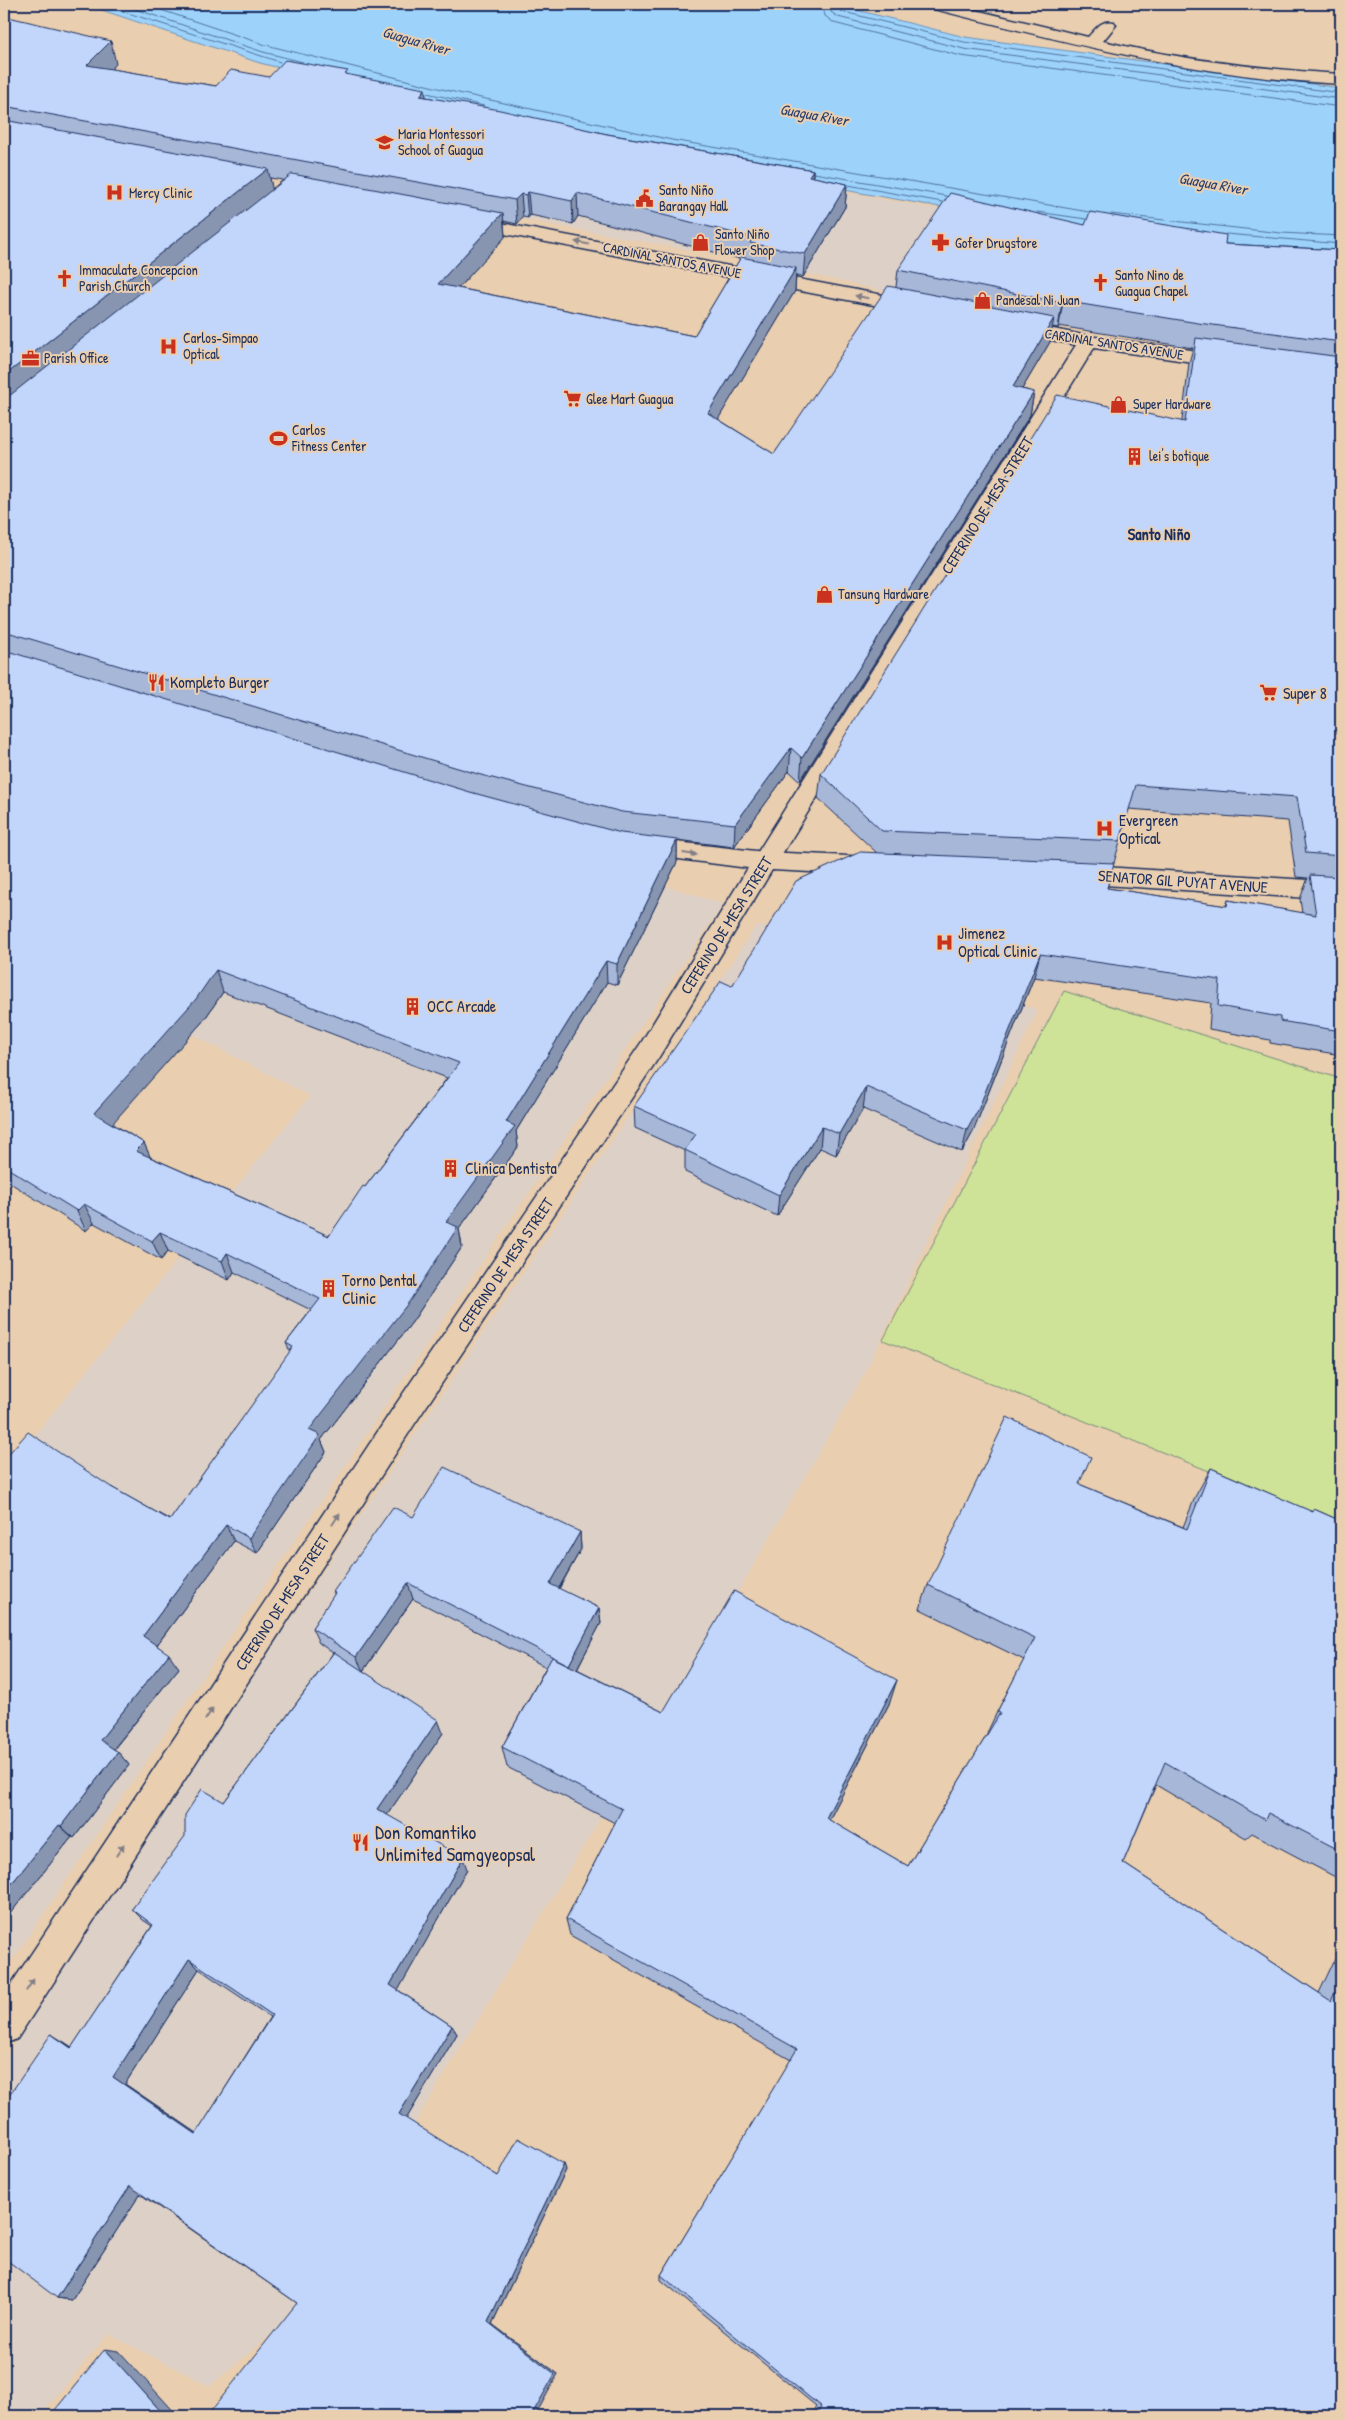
<svg xmlns="http://www.w3.org/2000/svg" width="1345" height="2420" font-family="'Patrick Hand',sans-serif">
<rect width="100%" height="100%" fill="#e9ceb0"/>
<filter id="ink" filterUnits="userSpaceOnUse"><feTurbulence type="fractalNoise" baseFrequency=".02" numOctaves="2"/><feDisplacementMap in="SourceGraphic" scale="10" xChannelSelector="R" yChannelSelector="G"/><feConvolveMatrix kernelMatrix="1 2 1 2 8 2 1 2 1" color-interpolation-filters="sRGB"/></filter>
<g filter="url(#ink)">
<path fill="#ddd0c6" d="M517 135 1085 235 1047 328 761 263 379 193Z
M4 678 723 904 14 1958 4 1950V1473L310 1096 4 937Z
M756 926 804 930 937 978 1038 1010 864 1375 718 1626 302 2308 210 2386 108 2334 40 2416H4V2060L197 1759Z"/>
<path fill="#cee397" stroke="#74897a" d="M1064 991 1341 1079V1524L883 1340Z"/>
<path fill="#9dd3fb" stroke="#6991bc" d="M84 4H832L965 37 1341 88V255L1279 252 1053 227 669 159 450 110 260 63Z"/>
<g fill="none" stroke-linecap="round" stroke-linejoin="round">
<path stroke="#4f719d" stroke-width="1" d="M100 4 280 62
M120 4 263 52 303 62
M143 4 266 45 454 92 672 140 1089 212
M822 4 825 16 834 23 961 56 1341 107
M829 4 831 12 838 17 964 49 1341 99
M836 4 840 11 964 42 1341 93
M427 93 484 106
M814 173 946 196
M848 185 942 202
M1037 212 1086 219
M1111 214 1281 233 1341 236
M1226 234 1341 244"/>
<defs>
<path id="minor" d="M924 4H950L1088 37C1096 29 1101 19 1114 22L1116 25 1103 41C1181 60 1261 69 1341 74V84C1198 77 1064 42 926 7Z
M469 217 915 301 922 303 924 307 922 311 915 313 463 226 460 222 463 218Z
M1014 321 1088 336 1228 355 1235 357 1238 361 1235 365 1228 367 1094 348 774 867 765 870 756 867 753 861 756 855 1076 345 1007 331 1005 327 1007 323Z"/>
<path id="secondary" d="M640 838 765 852 869 857 878 860 881 866 878 872 869 875 772 870 659 1057 412 1428 17 2039 4 2044V1995L392 1410 641 1043 748 868 632 853 628 847 632 841Z
M1072 865 1341 882V900L1072 883 1063 880 1060 874 1063 868Z"/>
</defs>
<use href="#minor" stroke="#1b2f5e" stroke-width="3"/>
<use href="#secondary" stroke="#1b2f5e" stroke-width="3"/>
<use href="#minor" fill="#e9ceb0" fill-rule="evenodd"/>
<use href="#secondary" fill="#e9ceb0" fill-rule="evenodd"/>
</g>
<path fill="#a7b7d8" stroke="#1b2f5e" fill-rule="evenodd" d="M4 16 116 64 111 69 216 86 269 77 349 75 426 97 607 134 813 170V177L847 184 845 207 803 277 796 276 795 291 718 419 774 454 896 287 898 270 1085 225 1225 244 1341 250V1055L1270 1043V1040L1209 1029 1211 1003 1034 977 973 1132 962 1152 863 1109 836 1155 820 1148 777 1216 685 1172V1151L635 1128 634 1106 732 986 876 852 818 798 821 774 1182 421 1189 363 1193 348 1059 326 1058 328 1052 327 1050 342 1022 389 1034 392 1030 415 800 781 789 771 734 847 677 840V862L617 985 607 982 516 1131 518 1147 459 1229 462 1247 413 1321 321 1440 326 1452 257 1553 234 1541 157 1645 179 1668 114 1749 118 1752 129 1765 74 1838 72 1837 4 1921 111 1487 170 1520 290 1352 286 1343 311 1310 234 1272 229 1280 168 1251 161 1260 94 1223 86 1231 4 1179ZM270 178 283 180 272 189ZM530 215 573 224 578 216 740 259 694 336 458 288 505 237 504 221 517 224 523 217 528 218ZM1129 809 1288 821 1296 877 1308 878 1300 899 1302 913 1228 900 1226 906 1107 888ZM223 992 447 1078 365 1187 329 1236 150 1157 144 1143 112 1123 204 1020Z
M1211 1468 1312 1512 1314 1509 1341 1521V1880L1252 1833 1246 1838 1156 1785 1123 1863 1319 1993 1341 1946V2416H810L816 2406 661 2280V2275L791 2060 570 1935 566 1919 615 1823 507 1767 502 1747 546 1667 413 1599 363 1671 443 1733 387 1815 467 1869 398 1990 452 2026 457 2034 406 2119 498 2176 564 2164 566 2170 492 2324 558 2374 297 2303 140 2194 72 2300 57 2298 64 2042 72 2047 152 1926 143 1920 132 1909 224 1802 333 1653 319 1643 312 1628 335 1595 333 1592 413 1517 580 1532 581 1549 559 1589 599 1608 601 1623 577 1669 663 1712 890 1702 829 1820 908 1866 988 1733H987L997 1712 1024 1660 920 1609 928 1585 1079 1484 1183 1527 1196 1495ZM199 1969 270 2017 197 2133 125 2084Z"/>
<path fill="#8895b0" stroke="#1b2f5e" d="M111 41 116 64 93 88 87 65Z
M425 89 428 112 420 96Z
M268 169 273 192 4 406V376Z
M813 170 812 193 809 176Z
M847 184 845 207 803 277 805 254Z
M528 192 530 215 528 218 526 195Z
M577 193 578 216 573 224 572 201Z
M521 194 523 217 517 224 515 200Z
M503 213 505 237 441 307 438 284Z
M796 268 795 291 708 436V413Z
M1063 301 1059 326 1058 328 1062 303Z
M1054 318 1050 342 1009 411 1013 387Z
M1034 392 1030 415 800 781 802 758Z
M791 748 789 771 734 847 735 824Z
M677 840V862L617 985V964Z
M1040 954 1034 977 973 1132 962 1152 967 1130Z
M606 961 607 982 516 1131 518 1147 459 1229 462 1247 413 1321 321 1440 326 1452 257 1553 249 1538 309 1430 446 1222 506 1122Z
M216 970 223 992 204 1020 104 1133 94 1113Z
M866 1087 863 1109 836 1155 839 1134Z
M822 1127 820 1148 777 1216 779 1195Z
M144 1143 153 1163 136 1151Z
M84 1204 94 1223 86 1231 77 1211Z
M160 1232 168 1251 161 1260 152 1241Z
M227 1253 234 1272 229 1280 222 1261Z
M226 1525 234 1541 153 1650 143 1636Z
M580 1532 581 1549 552 1600 550 1584Z
M408 1583 413 1599 363 1671 356 1657Z
M599 1608 601 1623 571 1680 569 1665Z
M169 1654 179 1668 111 1752 100 1740Z
M897 1680 890 1702 821 1836 826 1818Z
M438 1720 443 1733 383 1821 377 1809Z
M118 1752 129 1765 74 1838 61 1826Z
M59 1825 72 1837 4 1921V1893Z
M463 1858 467 1869 396 1994 390 1985Z
M189 1959 199 1969 125 2084 207 2140 196 2134 113 2077Z
M452 2026 457 2034 405 2121 399 2114Z
M51 2034 64 2042 84 2056 71 2048Z
M564 2164 566 2170 492 2324 558 2374 535 2416H531L488 2322Z
M130 2186 142 2191 72 2300 57 2298Z
M105 2349 119 2351 178 2416H165Z"/>
<path fill="#c2d5fb" stroke="#1b2f5e" fill-rule="evenodd" d="M4 16 111 41 87 65 216 86 231 70 269 77 285 60 348 71 345 74 425 89 420 96 500 110 607 134 813 170 809 176 847 184 805 254 750 243 753 238 577 193 572 201 528 192 526 195 521 194 515 200 4 106Z
M4 120 268 169 4 376Z
M292 174 503 213 438 284 694 336 741 257 796 268 708 413 774 454 888 286 1054 318 1013 387 1034 392 802 758 791 748 735 824 622 812 481 775 4 631V400Z
M950 193 1085 225 1090 212 1226 235 1225 244 1341 250V342L1198 323 1063 301 1062 303 898 270Z
M1196 338 1341 357V856L1306 853 1297 797 1136 785 1120 841 882 831 821 774 1057 395 1185 422Z
M4 650 470 792 621 833 677 840 617 964 606 961 506 1122 515 1126 446 1222 458 1227 409 1302 309 1430 320 1435 249 1538 226 1525 143 1636 169 1654 100 1740 118 1752 61 1826 59 1825 4 1893V1459L28 1432 111 1487 170 1520 293 1347 286 1343 320 1299 227 1253 222 1261 160 1232 152 1241 84 1204 77 1211 4 1166ZM216 970 459 1063 365 1187 363 1186 329 1236 136 1151 144 1143 94 1113 196 999Z
M860 852 1114 863 1107 888 1227 906 1228 900 1316 915 1310 875 1341 877V1031L1280 1021V1017L1218 1006 1220 980 1040 954 978 1110 967 1130 866 1087 839 1134 822 1127 779 1195 685 1150 696 1134 634 1106 721 981 732 986 796 881Z
M1007 1417 1091 1457 1079 1484 1187 1529 1211 1468 1313 1512 1314 1509 1341 1521V1851L1268 1813 1265 1820 1165 1762 1123 1863 1331 2001 1341 1979V2416H816L821 2407 661 2275 797 2049 566 1919 622 1809 502 1747 552 1657 663 1712 734 1591 897 1680 826 1818 908 1866 1000 1713 997 1712 1035 1638 928 1585Z
M444 1467 580 1532 550 1584 599 1608 569 1665 408 1583 356 1657 312 1628 335 1593 333 1592 393 1507 413 1517Z
M334 1652 438 1720 377 1809 463 1858 390 1985 452 2026 399 2114 498 2176 518 2138 564 2164 488 2322 555 2374 531 2416H207L297 2303 130 2186 57 2298 4 2258V2103L51 2034 71 2048 153 1925 132 1909 185 1836V1815L202 1789 224 1802ZM189 1959 272 2015 196 2134 113 2077Z
M105 2349 165 2416H50Z"/>
<defs><path id="oneway-solid" d="M-6-.8H1V-3.2L6.5 0L1 3.2V.8H-6Z" transform="scale(1.25)"/></defs>
<g fill="#827e87">
<use href="#oneway-solid" transform="translate(582 243) rotate(-169)"/>
<use href="#oneway-solid" transform="translate(862 297) rotate(-169)"/>
<use href="#oneway-solid" transform="translate(690 854) rotate(7)"/>
<use href="#oneway-solid" transform="translate(336 1519) rotate(-57)"/>
<use href="#oneway-solid" transform="translate(209 1714) rotate(-57)"/>
<use href="#oneway-solid" transform="translate(120 1850) rotate(-57)"/>
<use href="#oneway-solid" transform="translate(30 1985) rotate(-57)"/>
</g>
</g>
<defs>
<symbol id="school-bare" viewBox="-9 -9 18 18"><path d="M0-5L7-2L0 1L-7-2ZM-4 1L0 2.5L4 1V4Q0 6-4 4Z" fill="#c8321e" stroke="#e9ceb0" stroke-width="2.5" paint-order="stroke"/></symbol>
<symbol id="hospital-bare" viewBox="-9 -9 18 18"><path d="M-5-5h3v3.5h4V-5h3V5h-3V1.5h-4V5h-3Z" fill="#c8321e" stroke="#e9ceb0" stroke-width="2.5" paint-order="stroke"/></symbol>
<symbol id="civic-bare" viewBox="-9 -9 18 18"><path d="M-.6-6.5H3V-4.5H.6V-3L4-1V1h2V6H-6V1h2V-1L-.6-3ZM-1.2 2.5V6h2.4V2.5Z" fill="#c8321e" stroke="#e9ceb0" stroke-width="2.5" paint-order="stroke"/></symbol>
<symbol id="shop-bare" viewBox="-9 -9 18 18"><path d="M-5-2.5h2.3a2.7 3.5 0 0 1 5.4 0H5L5.5 6h-11ZM-1.5-2.5h3a1.5 2.3 0 0 0-3 0Z" fill="#c8321e" stroke="#e9ceb0" stroke-width="2.5" paint-order="stroke"/></symbol>
<symbol id="pharmacy-bare" viewBox="-9 -9 18 18"><path d="M-2-6h4v4h4v4h-4v4h-4v-4h-4v-4h4Z" fill="#c8321e" stroke="#e9ceb0" stroke-width="2.5" paint-order="stroke"/></symbol>
<symbol id="church-bare" viewBox="-9 -9 18 18"><path d="M-1.2-6h2.4v3.5h3.3v2.4h-3.3V6h-2.4V-.1h-3.3v-2.4h3.3Z" fill="#c8321e" stroke="#e9ceb0" stroke-width="2.5" paint-order="stroke"/></symbol>
<symbol id="office-bare" viewBox="-9 -9 18 18"><path d="M-6-3h4V-5.5h4V-3h4V5H-6ZM-1-4.5V-3h2v-1.5ZM-6 0V1H6V0Z" fill="#c8321e" stroke="#e9ceb0" stroke-width="2.5" paint-order="stroke"/></symbol>
<symbol id="supermarket-bare" viewBox="-9 -9 18 18"><path d="M-6-5.5h2.5l.6 2H6L4.5 2H-2.5L-4.4-4H-6ZM-1.5 3.2a1.3 1.3 0 1 0 .1 0ZM3 3.2a1.3 1.3 0 1 0 .1 0Z" fill="#c8321e" stroke="#e9ceb0" stroke-width="2.5" paint-order="stroke"/></symbol>
<symbol id="stadium-bare" viewBox="-9 -9 18 18"><path d="M0-5a6.5 5 0 1 0 0 10a6.5 5 0 1 0 0-10ZM-3.5-1.8h7v3.6h-7Z" fill="#c8321e" stroke="#e9ceb0" stroke-width="2.5" paint-order="stroke"/></symbol>
<symbol id="building-bare" viewBox="-9 -9 18 18"><path d="M-4-6H4V6H1V3H-1V6H-4ZM-2.5-4.3h1.7v1.8h-1.7ZM.8-4.3h1.7v1.8H.8ZM-2.5-1h1.7V.8h-1.7ZM.8-1h1.7V.8H.8Z" fill="#c8321e" stroke="#e9ceb0" stroke-width="2.5" paint-order="stroke"/></symbol>
<symbol id="restaurant-bare" viewBox="-9 -9 18 18"><path d="M-5-6h1v4h1v-4h1v4h1v-4h1v5L-1.5 .5V6h-2V.5L-5-1ZM5-6V6H3V1.5H1.5Q1.5-4 5-6Z" fill="#c8321e" stroke="#e9ceb0" stroke-width="2.5" paint-order="stroke"/></symbol>
</defs>
<g fill-rule="evenodd">
<use href="#school-bare" x="372" y="130" width="25" height="25"/>
<use href="#hospital-bare" x="102" y="180" width="25" height="25"/>
<use href="#civic-bare" x="632" y="186" width="25" height="25"/>
<use href="#shop-bare" x="688" y="230" width="25" height="25"/>
<use href="#pharmacy-bare" x="928" y="230" width="25" height="25"/>
<use href="#church-bare" x="52" y="266" width="25" height="25"/>
<use href="#church-bare" x="1088" y="270" width="25" height="25"/>
<use href="#shop-bare" x="970" y="288" width="25" height="25"/>
<use href="#hospital-bare" x="156" y="334" width="25" height="25"/>
<use href="#office-bare" x="18" y="346" width="25" height="25"/>
<use href="#supermarket-bare" x="560" y="386" width="25" height="25"/>
<use href="#shop-bare" x="1106" y="392" width="25" height="25"/>
<use href="#stadium-bare" x="266" y="426" width="25" height="25"/>
<use href="#building-bare" x="1122" y="444" width="25" height="25"/>
<use href="#shop-bare" x="812" y="582" width="25" height="25"/>
<use href="#restaurant-bare" x="144" y="670" width="25" height="25"/>
<use href="#supermarket-bare" x="1256" y="680" width="25" height="25"/>
<use href="#hospital-bare" x="1092" y="816" width="25" height="25"/>
<use href="#hospital-bare" x="932" y="930" width="25" height="25"/>
<use href="#building-bare" x="400" y="994" width="25" height="25"/>
<use href="#building-bare" x="438" y="1156" width="25" height="25"/>
<use href="#building-bare" x="316" y="1276" width="25" height="25"/>
<use href="#restaurant-bare" x="348" y="1830" width="25" height="25"/>
</g>
<g text-anchor="middle" stroke-width="4" stroke-linejoin="round" paint-order="stroke">
<g font-size="14" fill="#1b2f5e" stroke="#e9ceb0" text-anchor="start">
<text x="398" y="139">Maria Montessori<tspan x="398" dy="16">School of Guagua</tspan></text>
<text x="659" y="195">Santo Niño<tspan x="659" dy="16">Barangay Hall</tspan></text>
<text x="129" y="198">Mercy Clinic</text>
<text x="715" y="239">Santo Niño<tspan x="715" dy="16">Flower Shop</tspan></text>
<text x="955" y="248">Gofer Drugstore</text>
<text x="79" y="275">Immaculate Concepcion<tspan x="79" dy="16">Parish Church</tspan></text>
<text x="1115" y="280">Santo Nino de<tspan x="1115" dy="16">Guagua Chapel</tspan></text>
<text x="996" y="305">Pandesal Ni Juan</text>
<text x="183" y="343">Carlos-Simpao<tspan x="183" dy="16">Optical</tspan></text>
<text x="44" y="363">Parish Office</text>
<text x="586" y="404">Glee Mart Guagua</text>
<text x="1133" y="409">Super Hardware</text>
<text x="292" y="435">Carlos<tspan x="292" dy="16">Fitness Center</tspan></text>
<text x="1149" y="461">lei's botique</text>
<text x="838" y="599">Tansung Hardware</text>
</g>
<g font-size="14" fill="#1b2f5e" stroke="#e9ceb0">
<text transform="translate(672 260) rotate(11)" y="5">CARDINAL SANTOS AVENUE</text>
<text transform="translate(1114 344) rotate(9)" y="5">CARDINAL SANTOS AVENUE</text>
</g>
<g font-size="15" font-style="italic" fill="#283f6e" stroke="#e9ceb0">
<text transform="translate(416 41) rotate(16)" y="5">Guagua River</text>
<text transform="translate(814 115) rotate(10)" y="5">Guagua River</text>
<text transform="translate(1213 184) rotate(10)" y="5">Guagua River</text>
</g>
<g font-size="16" fill="#1b2f5e" stroke="#e9ceb0">
<text transform="translate(987 505) rotate(-58)" y="6">CEFERINO DE MESA STREET</text>
<text transform="translate(1183 881) rotate(4)" y="6">SENATOR GIL PUYAT AVENUE</text>
<text transform="translate(726 925) rotate(-58)" y="6">CEFERINO DE MESA STREET</text>
<text transform="translate(505 1265) rotate(-56)" y="6">CEFERINO DE MESA STREET</text>
<text transform="translate(282 1602) rotate(-57)" y="6">CEFERINO DE MESA STREET</text>
</g>
<g font-size="16" font-weight="bold" fill="#1b2f5e" stroke="#e9ceb0">
<text x="1159" y="540">Santo Niño</text>
</g>
<g font-size="16" fill="#1b2f5e" stroke="#e9ceb0" text-anchor="start">
<text x="170" y="688">Kompleto Burger</text>
<text x="1283" y="699">Super 8</text>
<text x="1119" y="826">Evergreen<tspan x="1119" dy="18">Optical</tspan></text>
<text x="958" y="939">Jimenez<tspan x="958" dy="18">Optical Clinic</tspan></text>
<text x="427" y="1012">OCC Arcade</text>
<text x="465" y="1174">Clinica Dentista</text>
<text x="342" y="1286">Torno Dental<tspan x="342" dy="18">Clinic</tspan></text>
</g>
<g font-size="19" fill="#1b2f5e" stroke="#e9ceb0" text-anchor="start">
<text x="375" y="1839">Don Romantiko<tspan x="375" dy="22">Unlimited Samgyeopsal</tspan></text>
</g>
</g>
<rect width="1345" height="2420" fill="none" stroke="#e9ceb0" stroke-width="20"/>
<rect x="10" y="10" width="1325" height="2400" fill="none" stroke="#1b2f5e" stroke-width="2" filter="url(#ink)"/>
</svg>
